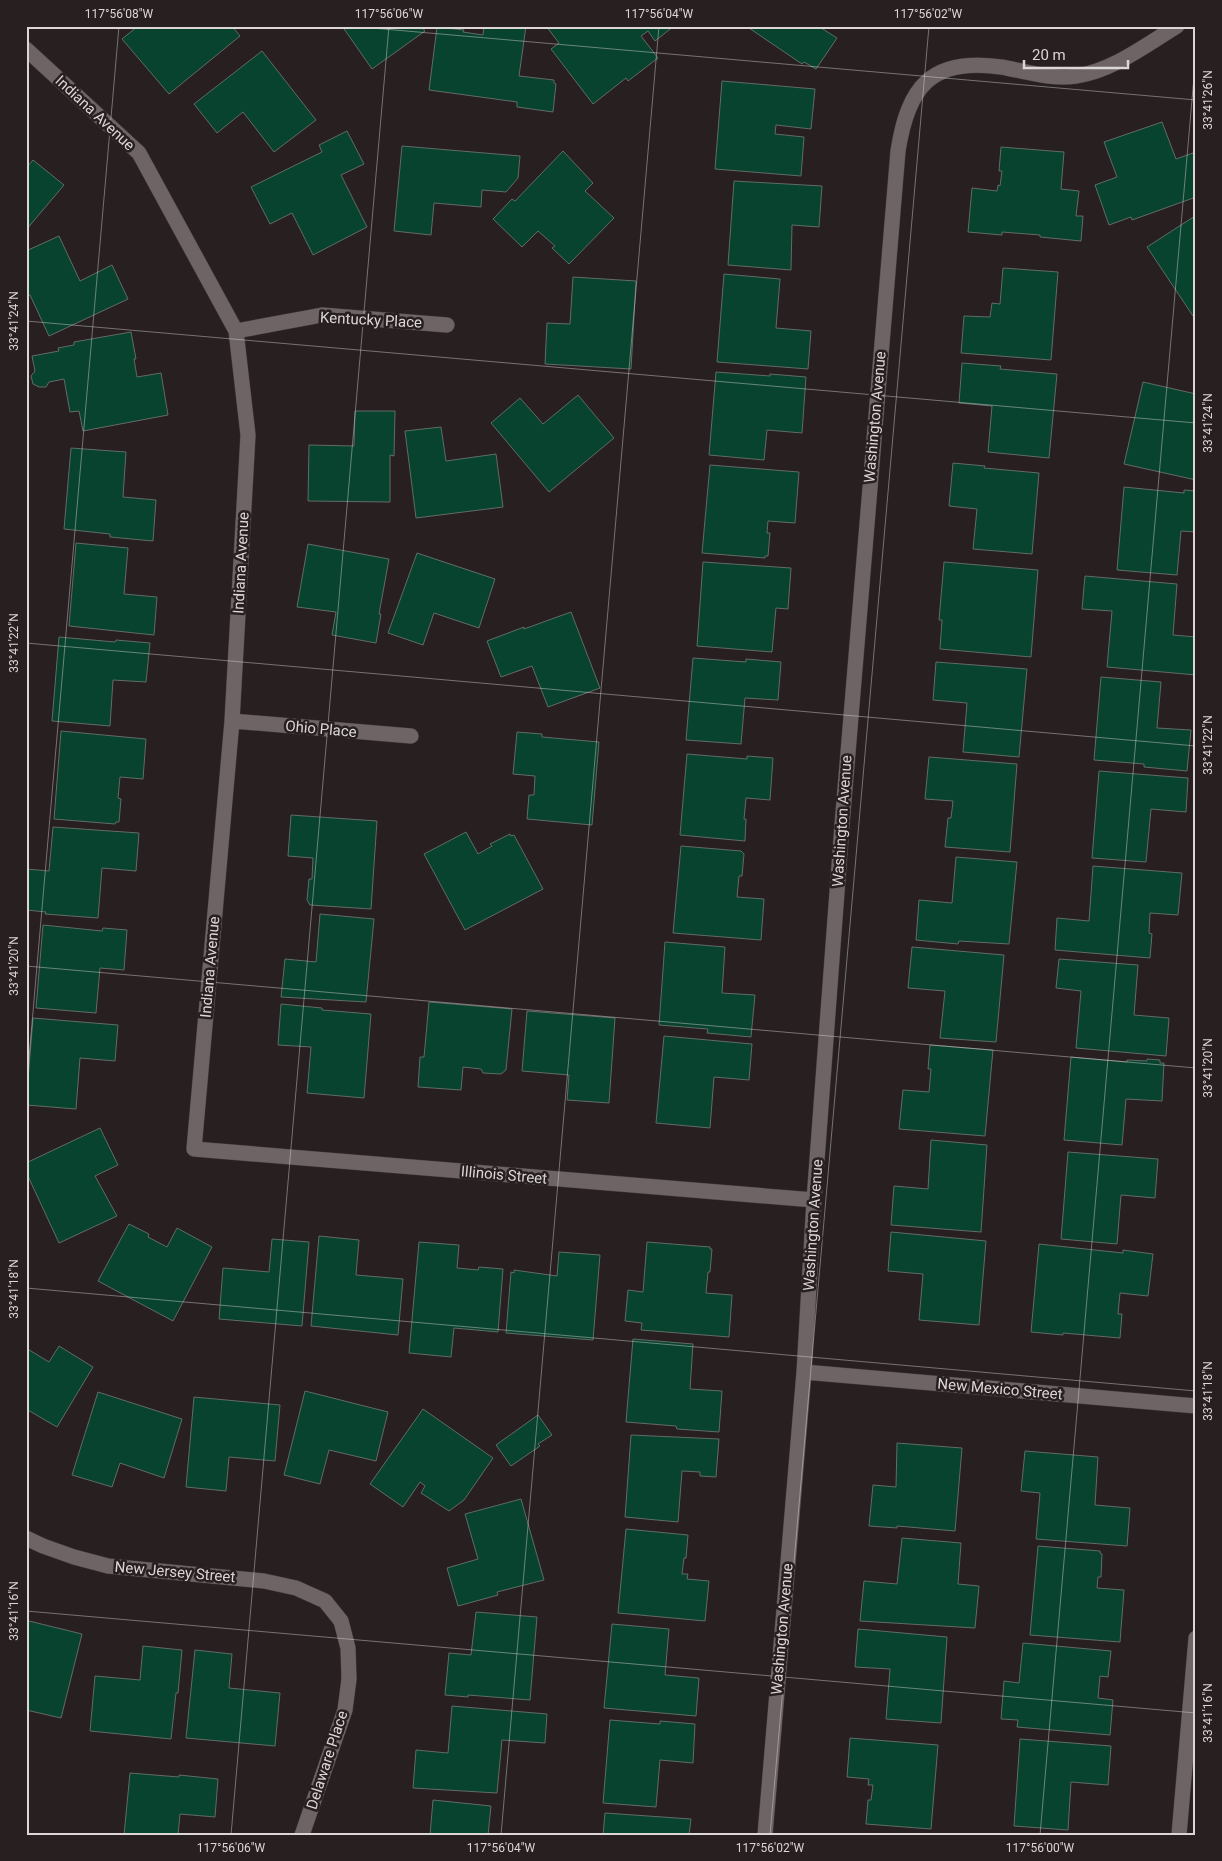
<svg xmlns="http://www.w3.org/2000/svg" width="1222" height="1861" font-family="Roboto,sans-serif">
<rect width="100%" height="100%" fill="#271f20"/>
<path fill="#084330" stroke="#626b67" d="M138 26H232L240 36 169 94 122 39Z
M342 26H421L425 31 372 69Z
M484 26H526L519 76 554 80V83L556 84 553 112 517 107V102L429 90 437 27 464 30 463 32 483 35Z
M546 26H674L655 41 648 31 641 36 658 58 628 81 626 78 593 104 551 49 559 43Z
M746 26H818L837 38 816 69 804 62 802 64Z
M262 51 316 120 274 152 243 112 217 133 194 104Z
M722 81 815 89 811 129 776 125 775 134 804 137 801 176 715 169Z
M1162 122 1176 159 1196 152V197L1132 220 1131 217 1109 225 1095 185 1117 177 1104 142Z
M347 131 364 164 341 175 367 227 313 255 292 213 270 224 251 187 322 152 319 145Z
M402 146 520 156 518 178 506 192 482 190 481 207 434 203 431 235 394 231Z
M1001 147 1064 152 1061 189 1079 191 1076 216H1083L1081 241 1040 237V235L1002 232V235L968 232 972 188 997 191 998 185 1000 186 1002 171H999Z
M563 151 593 183 585 191 614 218 569 264 552 248 555 246 538 231 522 247 493 219 512 199 515 201Z
M33 160 64 185 26 230V168Z
M734 181 822 186 819 227 792 225 791 270 728 265Z
M1195 216 1196 315 1193 316 1147 247Z
M59 236 80 281 112 265 128 299 49 336 30 295 26 296V251Z
M1003 268 1058 272 1051 360 961 353 964 316 990 317 992 303 1000 304Z
M724 274 780 279 776 328 811 331 808 369 717 362Z
M573 277 636 281 631 369 545 364 547 323 570 324Z
M131 332 136 359H134L137 377 161 373 168 415 83 431 79 411 70 412 64 379 49 382 46 387H39L33 384 31 376 35 371 32 356 59 351 58 348 74 345V342Z
M962 363 1001 366 1000 369 1057 374 1049 458 988 452 992 406 959 403Z
M716 372 770 376V374L806 377 802 433 767 430 764 460 709 455Z
M1143 382 1196 394V480L1124 464Z
M578 395 614 438 549 492 491 423 520 398 543 424Z
M355 411H395L394 456 390 455V502L308 501 309 445 354 446Z
M441 427 446 461 496 454 503 507 416 518 405 431Z
M71 448 126 452 123 497 156 500 153 541 110 537V534L64 529Z
M953 463 985 466 984 468 1039 473 1032 554 973 549 977 509 949 506Z
M710 465 799 472 795 523 768 521 767 533H770L768 556H765V558L702 553Z
M1124 487 1184 493V490L1196 491V532L1181 531 1177 575 1117 570Z
M76 543 128 548 124 594 157 597 154 635 69 626Z
M308 544 389 559 379 614H381L376 643 332 635 336 612 297 607Z
M417 553 495 579 479 628 434 613 423 645 388 633Z
M703 562 791 568 788 609 776 608 772 652 697 646Z
M944 562 1038 570 1031 657 940 649 942 620H939Z
M1085 576 1177 584 1173 635 1196 637V675L1107 667 1112 611 1082 609Z
M571 612 600 688 548 707 532 666 501 677 487 641 524 627V629Z
M59 637 115 642 116 640 150 643 146 682 113 680 110 726 52 721Z
M693 658 746 662V659L781 662 778 700 745 698 741 744 686 740Z
M936 662 1027 669 1019 757 963 752 967 703 933 700Z
M1101 677 1161 682 1157 728 1191 730 1187 771 1144 767V764L1094 760Z
M61 731 146 739 143 779 120 777 118 798 121 799 119 822H116L115 824 54 819Z
M517 732 542 734V737L599 742 592 825 527 819 529 795H534L535 776 513 774Z
M687 754 747 759V756L773 758 770 800 746 798 744 819H746L745 841 680 835Z
M929 757 1017 764 1010 852 945 847 948 818H951L953 801 925 799Z
M1099 771 1188 778 1186 812 1151 809 1146 862 1092 858Z
M291 815 377 821 371 909 310 905 307 900 309 879H312L313 858 288 856Z
M53 827 139 833 136 871 102 868 98 918 45 914 46 912 26 910V869L49 871Z
M466 832 478 854 492 846 490 844 510 834 511 836 514 835 543 889 465 930 424 854Z
M681 846 741 851 744 854 742 876H739L737 897 764 899 761 940 673 933Z
M956 857 1017 862 1009 944 959 941 958 944 916 940 919 900 952 903Z
M1093 866 1182 873 1178 915 1150 913 1149 933 1152 934 1150 958 1055 950 1057 918 1089 921Z
M320 914 374 919 366 1002 281 997 285 959 316 962Z
M43 925 102 931 103 928 127 930 124 970 100 968 96 1013 36 1008Z
M665 942 725 947 722 993 755 995 751 1037 707 1033 708 1029 659 1025Z
M912 947 1004 955 996 1042 940 1038 945 991 908 988Z
M1059 959 1138 965 1134 1015 1169 1018 1166 1056 1076 1048 1081 991 1056 988Z
M429 1002 512 1009 506 1070 501 1074 483 1073 481 1069 463 1067 461 1090 418 1087 420 1057H424Z
M281 1004 322 1008V1010L371 1014 364 1098 307 1093 311 1047 278 1045Z
M527 1011 615 1018 609 1103 567 1100 569 1075 522 1071Z
M33 1018 118 1025 115 1061 80 1058 76 1109 26 1105Z
M664 1036 752 1044 749 1080 714 1077 710 1128 656 1123Z
M930 1045 993 1050 985 1136 899 1129 903 1090 929 1092 931 1069H928Z
M1071 1057 1127 1062V1060L1147 1061V1059L1160 1060V1063H1164L1162 1101 1126 1099 1122 1145 1064 1140Z
M100 1128 118 1165 95 1176 117 1216 59 1243 26 1172V1163Z
M931 1140 987 1145 981 1232 891 1225 894 1186 928 1189Z
M1068 1152 1158 1159 1155 1198 1121 1195 1117 1244 1061 1239Z
M129 1224 149 1234 148 1237 167 1247 177 1228 212 1247 173 1321 98 1281Z
M891 1232 986 1241 979 1325 919 1320 923 1274 888 1271Z
M319 1236 359 1240 356 1275 403 1279 398 1335 311 1326Z
M272 1239 309 1242 302 1326 219 1319 223 1268 269 1272Z
M419 1242 459 1245 457 1268 478 1270 479 1267 503 1269 498 1332 454 1328 451 1357 409 1353Z
M647 1242 710 1247V1249H712L710 1272H708L706 1293 732 1295 729 1337 641 1330 642 1323 625 1321 628 1290 643 1292Z
M1039 1244 1123 1253V1250L1153 1254 1148 1296 1120 1293 1118 1314H1122L1120 1338 1063 1333V1335L1031 1332Z
M559 1252 600 1255 593 1340 506 1333 511 1272 514 1273V1270L557 1276Z
M633 1339 693 1344 690 1389 722 1391 719 1432 677 1429 676 1426 626 1422Z
M59 1346 93 1367 57 1427 26 1409V1348L49 1362Z
M305 1391 388 1412 376 1461 329 1450 320 1484 284 1475Z
M98 1392 182 1419 164 1478 120 1463 112 1487 72 1475Z
M194 1397 280 1405 275 1461 229 1457 226 1491 186 1487Z
M423 1409 493 1458 464 1500 449 1511 421 1493 425 1486 420 1482 403 1507 370 1484Z
M538 1415 552 1435 538 1444 540 1446 511 1466 496 1445Z
M631 1435 719 1439 716 1477 700 1476V1472L682 1471 678 1522 625 1517Z
M897 1443 962 1448 955 1531 897 1526V1528L869 1526 873 1485 896 1487Z
M1025 1451 1098 1457 1095 1505 1130 1508 1127 1546 1036 1539 1040 1493 1021 1491Z
M521 1499 544 1580 497 1592 498 1595 458 1606 447 1568 478 1559 465 1514Z
M626 1529 688 1535 686 1558H684L682 1574H688L687 1579 709 1581 705 1621 618 1613Z
M902 1538 961 1543 958 1584 979 1586 975 1628 860 1621 864 1581 897 1584Z
M1038 1546 1100 1551V1553L1102 1554 1101 1577H1098L1097 1588 1124 1590 1120 1642 1030 1635Z
M476 1612 537 1617 530 1700 468 1695V1697L445 1695 449 1653 471 1655Z
M29 1621 82 1634 61 1718 26 1710V1631Z
M612 1624 669 1629 665 1675 699 1678 696 1716 604 1708Z
M858 1629 947 1637 941 1723 886 1719 890 1669 855 1667Z
M1023 1643 1111 1651 1108 1677 1100 1676 1098 1698 1113 1700 1110 1735 1017 1727 1018 1720 1001 1719 1004 1681 1019 1683Z
M143 1646 182 1650 178 1693H176L171 1739 90 1731 95 1676 140 1680Z
M195 1650 232 1654 229 1688 280 1693 275 1746 186 1738Z
M452 1706 547 1714 545 1743 502 1740 497 1793 413 1788 416 1750 448 1753Z
M610 1720 660 1724V1721L695 1724 693 1763 660 1760 656 1807 603 1803Z
M850 1738 938 1745 931 1829 866 1824 868 1800H871L873 1785H868L869 1779 847 1777Z
M1020 1739 1111 1746 1108 1785 1071 1782 1068 1830 1014 1826Z
M130 1773 179 1777V1775L218 1779 215 1817 180 1814 178 1835H124Z
M433 1800 491 1806 488 1835H430Z
M605 1813 691 1819 689 1835H603Z"/>
<g fill="none" stroke-linecap="round" stroke-linejoin="round">
<defs>
<path id="minor" d="M26 49 139 153 236 331 248 435 232 721 194 1149 814 1200
M236 331 322 315 447 325
M232 721 411 736
M804 1372 1196 1406
M26 1538 43 1546 74 1557 108 1566 264 1581 296 1588 325 1601 341 1621 348 1648 349 1679 345 1710 302 1835
M765 1835 804 1372 814 1200 842 825 898 151C908 87 931 57 1001 67 1025 71 1051 80 1076 76 1112 71 1146 45 1177 26
M1179 1835 1196 1638"/>
</defs>
<use href="#minor" stroke="#41393a" stroke-width="16"/>
<use href="#minor" stroke="#6e6465" stroke-width="15"/>
</g>
<path fill="none" stroke="#dcd6d7" stroke-width="1" stroke-opacity="0.45" d="M349 26 1196 100M26 321 1196 423M26 643 1196 746M26 966 1196 1068M26 1092 119 26M26 1288 1196 1391M26 1611 1196 1713M231 1835 389 26M501 1835 659 26M770 1835 929 26M1040 1835 1196 54"/>
<g text-anchor="middle" stroke-width="5" stroke-linejoin="round" paint-order="stroke">
<g font-size="15" fill="#dcd6d7" stroke="#271f20">
<text transform="translate(95 113) rotate(43)" y="5">Indiana Avenue</text>
<text transform="translate(371 320) rotate(3)" y="5">Kentucky Place</text>
<text transform="translate(875 417) rotate(-85)" y="5">Washington Avenue</text>
<text transform="translate(241 563) rotate(-87)" y="5">Indiana Avenue</text>
<text transform="translate(321 729) rotate(5)" y="5">Ohio Place</text>
<text transform="translate(842 821) rotate(-86)" y="5">Washington Avenue</text>
<text transform="translate(210 967) rotate(-85)" y="5">Indiana Avenue</text>
<text transform="translate(504 1175) rotate(5)" y="5">Illinois Street</text>
<text transform="translate(813 1225) rotate(-86)" y="5">Washington Avenue</text>
<text transform="translate(1000 1389) rotate(5)" y="5">New Mexico Street</text>
<text transform="translate(175 1572) rotate(5)" y="5">New Jersey Street</text>
<text transform="translate(782 1629) rotate(-85)" y="5">Washington Avenue</text>
<text transform="translate(327 1760) rotate(-72)" y="5">Delaware Place</text>
</g>
</g>
<rect width="1222" height="1861" fill="none" stroke="#271f20" stroke-width="55"/>
<path d="M1024 60v8h104v-8" fill="none" stroke="#dcd6d7" stroke-width="2.5"/>
<text x="1032" y="60" font-size="15" fill="#dcd6d7" stroke="#271f20" stroke-width="4" paint-order="stroke">20 m</text>
<rect x="28" y="28" width="1166" height="1806" fill="none" stroke="#dcd6d7" stroke-width="2"/>
<g font-size="12" text-anchor="middle" fill="#dcd6d7">
<text x="119" y="18">117°56'08"W</text>
<text x="389" y="18">117°56'06"W</text>
<text x="659" y="18">117°56'04"W</text>
<text x="928" y="18">117°56'02"W</text>
<text transform="translate(1208 100) rotate(-90)" y="4">33°41'26"N</text>
<text transform="translate(14 321) rotate(-90)" y="4">33°41'24"N</text>
<text transform="translate(1208 423) rotate(-90)" y="4">33°41'24"N</text>
<text transform="translate(14 643) rotate(-90)" y="4">33°41'22"N</text>
<text transform="translate(1208 745) rotate(-90)" y="4">33°41'22"N</text>
<text transform="translate(14 966) rotate(-90)" y="4">33°41'20"N</text>
<text transform="translate(1208 1068) rotate(-90)" y="4">33°41'20"N</text>
<text transform="translate(14 1289) rotate(-90)" y="4">33°41'18"N</text>
<text transform="translate(1208 1391) rotate(-90)" y="4">33°41'18"N</text>
<text transform="translate(14 1611) rotate(-90)" y="4">33°41'16"N</text>
<text transform="translate(1208 1713) rotate(-90)" y="4">33°41'16"N</text>
<text x="231" y="1852">117°56'06"W</text>
<text x="501" y="1852">117°56'04"W</text>
<text x="770" y="1852">117°56'02"W</text>
<text x="1040" y="1852">117°56'00"W</text>
</g>
</svg>
